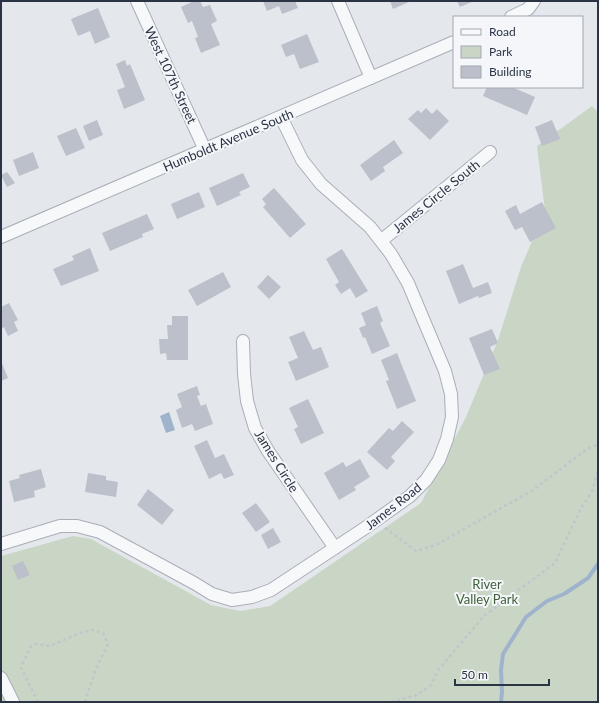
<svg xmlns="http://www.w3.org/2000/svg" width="599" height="703" font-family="Lato,sans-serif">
<rect width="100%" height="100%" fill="#e4e7ec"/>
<path fill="#c9d6c5" d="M592 106 598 112V702H1V556L73 536 91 539 211 605 240 611 270 606 421 503 466 417 498 340 521 267 545 211 537 146Z"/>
<path fill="#9fb4cc" d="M169 412 175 430 166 433 160 416Z"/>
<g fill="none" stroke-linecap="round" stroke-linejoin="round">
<path stroke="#9fb4cc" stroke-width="4" d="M501 702 502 692 501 670 503 654 526 617 547 601 564 594 588 578 598 564"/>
</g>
<path fill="#bbc0ca" d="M194 1H200L203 7 210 5 217 21 211 24 220 45 201 53 195 38 198 37 192 21 188 23 181 7Z
M263 1H295L298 8 282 14 279 6 267 11Z
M390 1H409V2L393 9Z
M457 1H474L460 7Z
M98 8 110 37 95 44 90 31 78 36 71 19Z
M307 34 319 62 300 69 294 54 286 57 281 45Z
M125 60 127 66 130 64 145 100 124 109 117 90 125 87 116 64Z
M487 87H512L535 97 527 115 483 96Z
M426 108 432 114 437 109 449 121 430 140 408 119 418 110 421 113Z
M97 120 103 135 89 141 83 126Z
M552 120 560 139 542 146 535 127Z
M76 128 85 148 66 156 57 136Z
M394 140 403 153 383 167 385 171 371 181 360 165Z
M33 152 39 168 19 176 13 160Z
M7 172 15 183 7 187 1 175Z
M243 173 250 187 239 192 241 195 217 206 209 188Z
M274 188 306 224 290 238 263 207 266 204 262 199Z
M199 192 205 207 177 219 171 204Z
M542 202 556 228 530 242 522 227 515 230 505 211 516 205 520 214Z
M147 214 154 229 142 234 143 237 110 251 102 233Z
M90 248 99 271 61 286 53 269 74 260 72 256Z
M342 249 368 291 356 298 350 288 341 294 335 285 339 282 326 259Z
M463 264 473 288 488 282 492 293 479 298 478 296 459 304 446 271Z
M223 272 231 287 197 306 188 290Z
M268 275 281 287 269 299 257 287Z
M9 303 18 320 14 322 18 331 8 336 4 327 1 329V307Z
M377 306 383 321 380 323 390 346 372 354 365 337 363 338 359 328 366 325 361 313Z
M172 316H188V360H167L166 353 160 354 159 339H168L167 325H172Z
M492 329 498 343 490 347 500 369 484 375 469 338Z
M304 331 313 350 321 347 329 367 296 381 288 362 298 358 289 337Z
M397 353 416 401 397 409 386 381 389 380 381 360Z
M1 361 8 378 1 381Z
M197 386 200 395 197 396 201 406 206 404 213 424 195 431 192 424 182 428 176 410 182 407 177 394Z
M308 399 324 433 301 444 294 429 298 427 289 408Z
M402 421 414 432 391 457 395 461 387 470 367 452 389 428 393 431Z
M207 440 215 458 224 454 234 475 224 479 221 473 209 479 194 446Z
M360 459 370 477 354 487 356 490 339 500 324 473 343 462 346 467Z
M41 469 46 487 34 491 35 497 14 502 9 481 20 478 19 475Z
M88 473 106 476V480L118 482 116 497 85 492Z
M148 489 174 510 162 525 137 505Z
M256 503 270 522 256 532 242 513Z
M273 528 281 542 268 549 261 535Z
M23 561 30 575 18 580 12 566Z"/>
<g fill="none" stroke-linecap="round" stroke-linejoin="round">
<defs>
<path id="minor" d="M137 1 205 150
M338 1 371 78
M511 17 528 9 534 1
M1 237 454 42
M382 240 490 152
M243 341 244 374 247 401 255 428 268 451 335 548
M1 544 60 526H77L100 532 194 583 212 594 232 600 252 597 271 590 365 528 410 496 426 480 439 460 447 439 452 417 451 394 445 371 408 283 391 254 370 227 321 184 302 160 281 117
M1 678 13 702"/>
</defs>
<use href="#minor" stroke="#a9aeb7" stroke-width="14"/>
<path stroke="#c2c5cb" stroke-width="2.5" stroke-dasharray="3 3" stroke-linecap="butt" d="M385 528 416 551 436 545 533 490 587 449 598 444
M38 702 21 668 30 647 36 644 50 646 80 633 92 630 103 633 108 644 95 671 85 702
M391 702 417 695 431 685 439 669 484 616 555 563 579 512 593 489 598 470"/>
<use href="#minor" stroke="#f7f8fa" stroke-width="12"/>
</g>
<g text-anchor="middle" stroke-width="4" stroke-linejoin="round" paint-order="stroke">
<g font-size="13" fill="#2b3445" stroke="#f4f6f9">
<text transform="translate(171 75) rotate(65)" y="5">West 107th Street</text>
<text transform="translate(228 140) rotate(-23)" y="5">Humboldt Avenue South</text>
<text transform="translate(436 196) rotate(-39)" y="5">James Circle South</text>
<text transform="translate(277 461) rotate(58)" y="5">James Circle</text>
<text transform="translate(393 506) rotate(-38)" y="5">James Road</text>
</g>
<g font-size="13" fill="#3f6138" stroke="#f4f6f9">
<text x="487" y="589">River<tspan x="487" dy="15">Valley Park</tspan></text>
</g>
</g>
<rect width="599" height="703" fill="none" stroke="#2b3445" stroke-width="4"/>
<rect x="453" y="16" width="130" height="72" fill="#f4f6f9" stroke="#a4a8b1"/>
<rect x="461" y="29" width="20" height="6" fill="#f7f8fa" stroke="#a4a8b1"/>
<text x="489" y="36" font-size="12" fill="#2b3445">Road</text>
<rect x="461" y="46" width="20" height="12" fill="#c9d6c5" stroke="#a4a8b1"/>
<text x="489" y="56" font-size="12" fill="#2b3445">Park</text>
<rect x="461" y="66" width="20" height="12" fill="#bbc0ca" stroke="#a4a8b1"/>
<text x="489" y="76" font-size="12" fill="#2b3445">Building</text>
<path d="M455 679v6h94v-6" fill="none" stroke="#2b3445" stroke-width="2"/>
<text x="461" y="679" font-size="12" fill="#2b3445" stroke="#f4f6f9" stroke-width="3" paint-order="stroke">50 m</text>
</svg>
